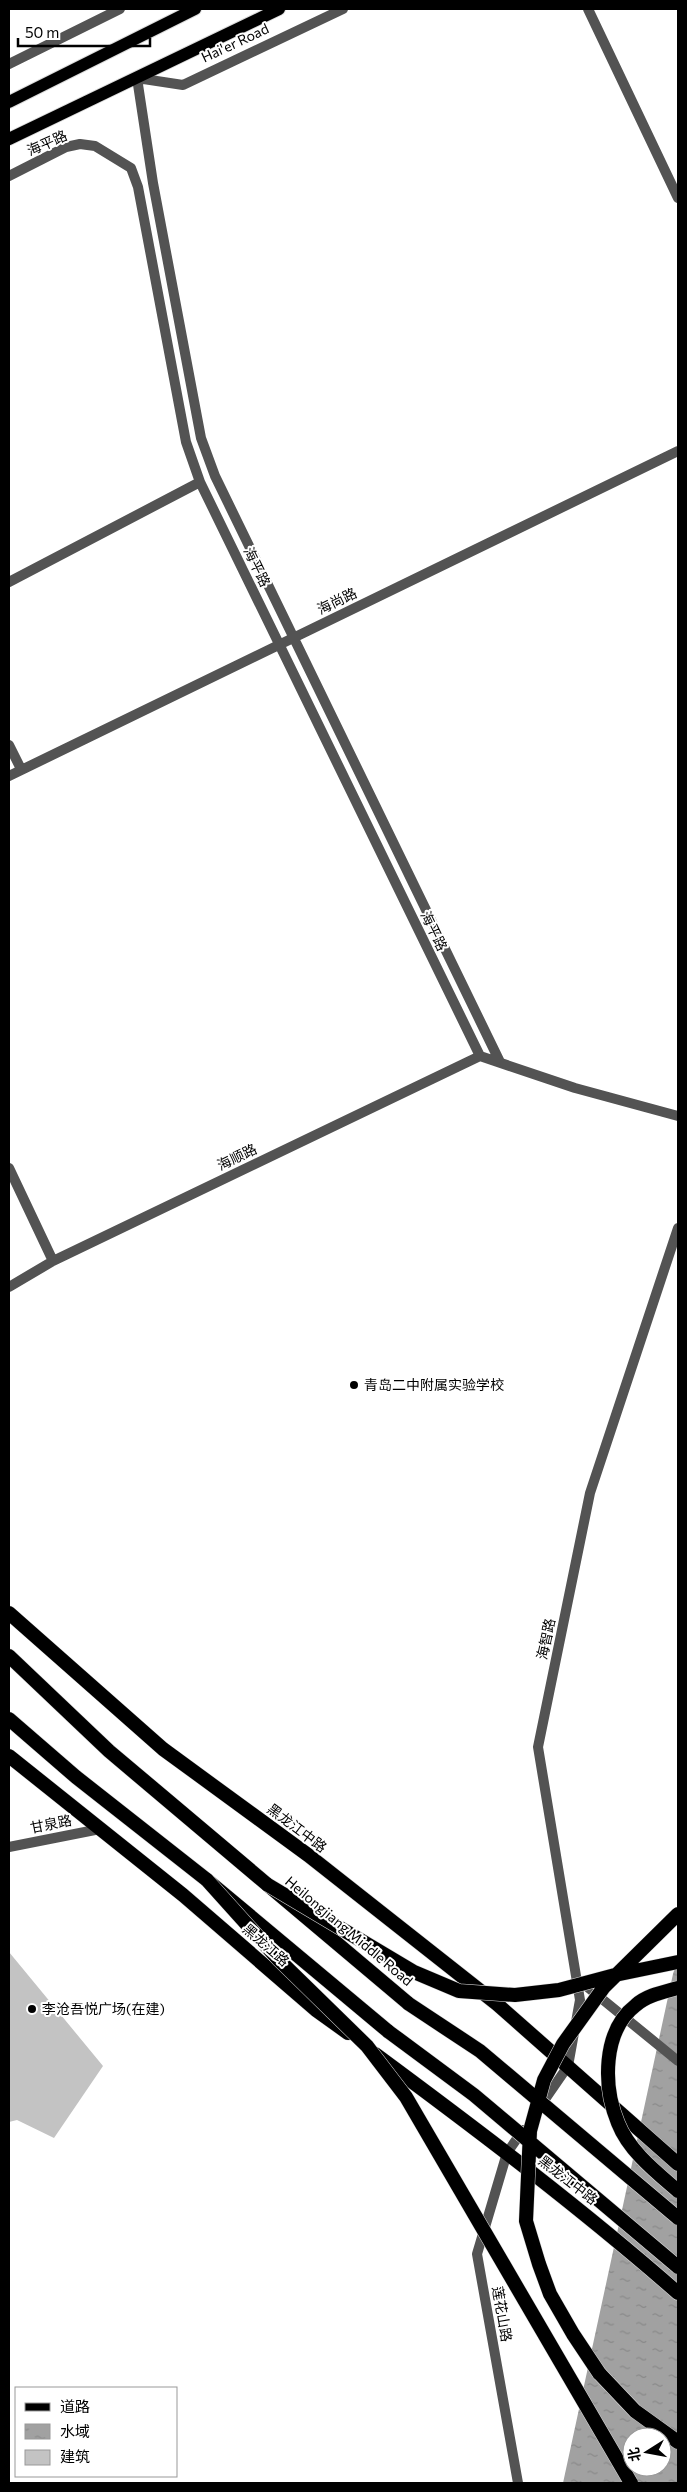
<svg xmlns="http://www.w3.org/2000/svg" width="687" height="2492" font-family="Commissioner,'Noto Sans SC',sans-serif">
<defs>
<pattern id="water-ripples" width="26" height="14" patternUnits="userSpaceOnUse" patternTransform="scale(1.25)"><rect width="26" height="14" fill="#a1a1a1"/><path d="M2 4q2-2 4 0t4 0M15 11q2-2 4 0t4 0" fill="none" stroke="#898989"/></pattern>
</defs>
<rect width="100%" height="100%" fill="#fff"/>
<path fill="url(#water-ripples)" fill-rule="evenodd" d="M678 1958V2483H563L673 1974ZM632 2437H662V2467H632Z"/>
<path fill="#c3c3c3" d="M9 1952 103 2066 54 2138 17 2120 9 2122Z"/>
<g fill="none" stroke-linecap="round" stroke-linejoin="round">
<defs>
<path id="primary" d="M9 102 195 9
M9 139 279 9"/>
<path id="trunk" d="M9 1613 163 1749 308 1855 497 2004 678 2164
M9 1656 109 1751 409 2004
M9 1719 76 1777 207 1880 389 2032
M9 1756 183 1895 316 2010 348 2033
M375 2054C479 2131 581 2208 678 2293
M599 2373 635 2411 678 2442"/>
</defs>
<use href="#primary" stroke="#dbdbdb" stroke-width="14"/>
<use href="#trunk" stroke="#dbdbdb" stroke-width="15"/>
<path stroke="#535353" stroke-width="10" d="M343 9 183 85 137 78 153 183 201 438 215 476 500 1062
M588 9 678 198
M9 64 120 9
M9 176 66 147 80 144 95 146 131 168 138 187 186 442 200 482 480 1056 575 1088 678 1116
M9 582 200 482
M9 745 21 769
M9 776 678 451
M9 1168 53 1261
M9 1287 53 1261 480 1056
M580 1981 678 2061
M539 2108 568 2066 580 2000 538 1747 590 1493 678 1228
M518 2483 477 2254 507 2153 523 2130"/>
<path stroke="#535353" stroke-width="10" d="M9 1847 100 1829"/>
<use href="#primary" stroke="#000" stroke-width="12"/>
<use href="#trunk" stroke="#000" stroke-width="14"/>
<defs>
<path id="trunk-bridge" d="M207 1880 279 1960 367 2046 406 2097 631 2483
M268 1885 414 1972 459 1991 515 1995 559 1990 615 1975 678 1962
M678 1988C664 1992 647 1995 636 2005 602 2031 603 2087 618 2123 629 2151 656 2172 678 2191
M409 2004 480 2051 678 2218
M389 2032 474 2095 678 2267
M599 2373 573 2334 550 2294 539 2264 526 2221 530 2131 544 2080 563 2044 604 1987 678 1914"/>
</defs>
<use href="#trunk-bridge" stroke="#dbdbdb" stroke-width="15" stroke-linecap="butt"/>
<use href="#trunk-bridge" stroke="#000" stroke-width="14"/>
</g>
<g fill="#000" stroke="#fff" stroke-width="2">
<circle cx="354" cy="1385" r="5"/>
<circle cx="32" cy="2009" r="5"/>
</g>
<g text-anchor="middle" stroke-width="4" stroke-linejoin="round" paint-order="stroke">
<g font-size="14" fill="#000" stroke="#fff">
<text transform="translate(235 43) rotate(-25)" y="5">Hai'er Road</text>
<text transform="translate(47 143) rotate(-24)" y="5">海平路</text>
<text transform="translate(257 567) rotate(64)" y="5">海平路</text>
<text transform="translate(337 601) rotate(-26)" y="5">海尚路</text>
<text transform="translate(434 931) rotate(64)" y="5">海平路</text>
<text transform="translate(237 1157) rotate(-26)" y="5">海顺路</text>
<text transform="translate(546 1639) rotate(-78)" y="5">海智路</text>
<text transform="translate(51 1824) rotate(-11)" y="5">甘泉路</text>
<text transform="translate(297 1828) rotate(37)" y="5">黑龙江中路</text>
<text transform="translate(349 1931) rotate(40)" y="5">Heilongjiang Middle Road</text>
<text transform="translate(266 1945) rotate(41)" y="5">黑龙江路</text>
<text transform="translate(568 2180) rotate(38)" y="5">黑龙江中路</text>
<text transform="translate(502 2314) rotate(80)" y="5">莲花山路</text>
</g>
<g font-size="14" fill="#000" stroke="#fff" text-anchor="start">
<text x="364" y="1390">青岛二中附属实验学校</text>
<text x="42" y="2014">李沧吾悦广场(在建)</text>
</g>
</g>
<rect width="687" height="2492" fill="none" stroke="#000000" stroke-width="20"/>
<rect x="15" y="2387" width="162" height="90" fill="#ffffff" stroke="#999999"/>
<rect x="25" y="2403" width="25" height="8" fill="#000000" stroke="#999999"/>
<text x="60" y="2412" font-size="15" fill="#000000">道路</text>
<rect x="25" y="2424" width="25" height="15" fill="url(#water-ripples)" stroke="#999999"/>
<text x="60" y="2437" font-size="15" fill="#000000">水域</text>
<rect x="25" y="2450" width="25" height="15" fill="#c3c3c3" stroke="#999999"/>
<text x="60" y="2462" font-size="15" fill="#000000">建筑</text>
<g transform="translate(647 2452) rotate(259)"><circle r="24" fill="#ffffff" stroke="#999999"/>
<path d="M0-4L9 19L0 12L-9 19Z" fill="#000000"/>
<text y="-8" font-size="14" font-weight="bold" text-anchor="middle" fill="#000000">北</text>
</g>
<path d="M18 38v8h132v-8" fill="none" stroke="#000000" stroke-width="2.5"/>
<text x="25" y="38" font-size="15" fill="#000000" stroke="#ffffff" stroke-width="4" paint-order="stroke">50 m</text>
</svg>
